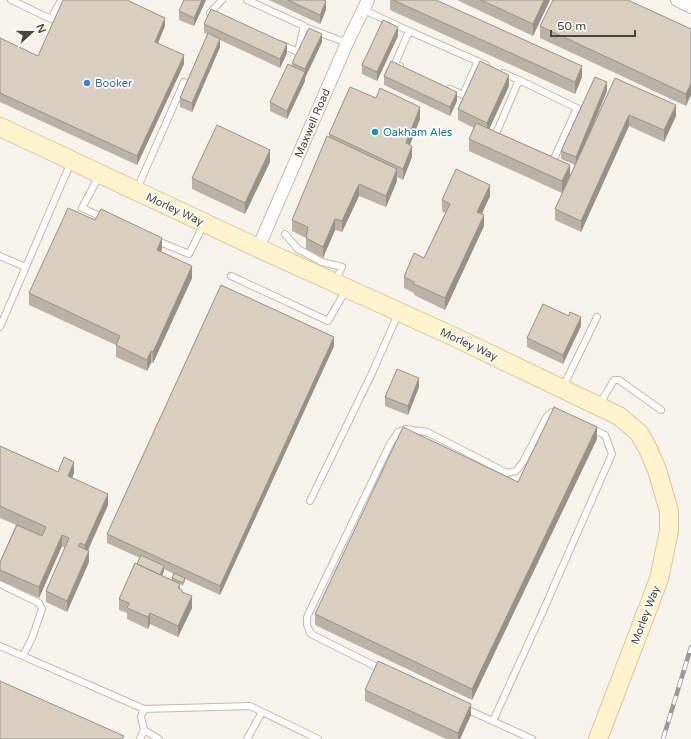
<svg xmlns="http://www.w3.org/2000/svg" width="691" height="739" font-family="'Varela Round',sans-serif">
<rect width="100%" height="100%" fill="#f6f3ec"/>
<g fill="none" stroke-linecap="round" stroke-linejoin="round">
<defs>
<path id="lane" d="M11 0 51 19 61 0
M247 0 304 26 298 52 280 44
M364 10 409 31
M213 14 210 13 222 0
M305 27 347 43
M400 66 395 64 409 31 486 65
M503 73 519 80
M519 80 577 108 553 161 495 136Z
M450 89 463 95 478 61
M99 176 82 208 104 218
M137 189 184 82
M285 234 298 249 322 262 342 267 335 281
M155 240 189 254 204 224
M0 256 25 267
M231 276 328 321 346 290
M0 327 71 162
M563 387 597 317
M599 405 614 380H619L661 410
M310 501 373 371 398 314
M0 584 39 603 42 609 32 638 23 656
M0 646 144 709
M383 670 311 634 307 625V617L390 444 398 432 406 429 427 432 507 473 516 471 523 462 547 416 552 412 558 414
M464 708 532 739
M493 721 543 611 612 454 605 435 590 428
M140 739 144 730
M159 739 144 730 141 717 144 709 250 706 318 739
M247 739 262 712"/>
<path id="street" d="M677 0 691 7
M258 248 347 43 368 0"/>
<path id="secondary" d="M0 127 258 248 448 334 619 416 639 433 648 449 657 470 669 511V531L659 579 598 739"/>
</defs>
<use href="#lane" stroke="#c2bbae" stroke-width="8"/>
<use href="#street" stroke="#c2bbae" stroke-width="14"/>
<use href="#secondary" stroke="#d6c79b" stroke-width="20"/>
<use href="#lane" stroke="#fff" stroke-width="6"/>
<use href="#street" stroke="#fff" stroke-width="12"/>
<use href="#secondary" stroke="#fff3cd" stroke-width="18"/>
<defs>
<path id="rail" d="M663 739 691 647"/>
</defs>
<use href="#rail" stroke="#9a9a9a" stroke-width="4.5"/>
<use href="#rail" stroke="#fff" stroke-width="3" stroke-dasharray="9" stroke-linecap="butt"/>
</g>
<path fill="#bab2a6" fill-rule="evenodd" d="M206 0 194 26 179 20V11Z
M269 0H323L326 10 320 24Z
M390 0H436L582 77 575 94 390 10Z
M457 0H550L533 36Z
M204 24 287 53 280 68 220 40V47L192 112 180 107V98L208 34 204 33Z
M165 26 158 43 184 64 137 165 0 102V38L38 56Z
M540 26 691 29 686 106 540 38Z
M398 36 377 81 362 74V65Z
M322 42 305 78V81L287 119 270 111V102L292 66V63Z
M384 76 457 101 450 116 384 85Z
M615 78 676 116 664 142 629 126 581 232 555 220V209L575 165 561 159V151L607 91 584 146Z
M509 86 489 129 570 165 562 193 469 151V139L474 128 458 120V109Z
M420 119 410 145 412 157 403 180 397 177V181L386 207 359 196 342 232 335 230 323 258 306 249V238L292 231V220L329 137V134Z
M270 162 245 214 192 189V178Z
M490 196 482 214 484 226 445 310 414 295V293L404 288V277L424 258 445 213 442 211V200Z
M95 220 162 249 161 252 192 278 153 363H151L147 371 116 357V345L29 305V293Z
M581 326 563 364 527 347V338Z
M334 346 220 595 185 579V581L183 586 180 584V589L182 592 192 608 178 637 150 624 148 629 127 619V613L119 610V599L140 558 107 543V534ZM164 569 174 574 172 578V580L162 576 164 571Z
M419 387 408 415 385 406V397Z
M597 439 472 700 315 625V614L518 482Z
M0 446 58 472 74 473 72 478 108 505 88 551 89 562 67 612 46 602V591L65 548 62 546 39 598 0 581V562L16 525 0 518Z
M365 690 471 715 460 739H446L365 701Z"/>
<path fill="#979187" d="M202 0H206L194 26V18Z
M544 0H550L533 36V24Z
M326 1V10L320 24V15Z
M165 18V26L155 50V42Z
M398 27V36L377 81V72Z
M322 34V42L305 78V69Z
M220 39V47L192 112V103Z
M287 44V53L280 68V59Z
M184 55V64L137 165V156Z
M582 66V77L575 94V82Z
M305 72V81L287 119V111Z
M509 75V86L487 134V123Z
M607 82V91L576 166V157Z
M691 83V95L686 106V94Z
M457 92V101L450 116V107Z
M676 105V116L664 142V130Z
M420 107V119L406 154V143Z
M629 115V126L581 232V221Z
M412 146V157L403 180V169Z
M270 150V162L245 214V203Z
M570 165V176L562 193V181Z
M397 169V181L386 207V196Z
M359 184V196L342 232V221Z
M490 185V196L477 223V212Z
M484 215V226L445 310V298Z
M335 219V230L323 258V247Z
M162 238V249L157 261V250Z
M192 266V278L153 363V352Z
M581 317V326L563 364V355Z
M334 337V346L220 595V586Z
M151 351V363L147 371V360Z
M419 378V387L408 415V406Z
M597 427V439L472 700V689Z
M74 462V473L68 487V476Z
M108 494V505L85 556V545Z
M62 535V546L39 598V587Z
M89 551V562L67 612V601Z
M164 566V571L159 584V578Z
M192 596V608L178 637V626Z
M150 613V624L148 629V617Z
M471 704V715L460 739H458V733Z"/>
<path fill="#d8cfc1" stroke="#979187" d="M63 0H127L165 18 155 42 184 55 137 156 0 93V38L38 56Z
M184 0H202L194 18 179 11Z
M288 0H323L326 1 320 15Z
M393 0H436L582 66 575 82Z
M481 0H544L533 24Z
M553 0H628L691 29V83L686 94 540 26Z
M211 9 287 44 280 59 204 24Z
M383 20 398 27 377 72 362 65Z
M309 28 322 34 305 69 292 63Z
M208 33 220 39 192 103 180 98Z
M391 61 457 92 450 107 384 76Z
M480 61 509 75 487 123 458 109Z
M288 64 305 72 287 111 270 102Z
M595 77 607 82 576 157 561 151Z
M615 78 676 105 664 130 629 115 581 221 555 209Z
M350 87 376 98 380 88 420 107 406 143 412 146 403 169 329 134Z
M476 123 570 165 562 181 469 139Z
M217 125 270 150 245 203 192 178Z
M327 136 397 169 386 196 359 184 342 221 335 219 323 247 306 238 308 227 292 220Z
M456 169 490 185 477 212 484 215 445 298 414 284V282L404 277 414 253 424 258 450 204 442 200Z
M68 208 95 220 101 209 162 238 157 250 192 266 153 352 151 351 147 360 116 345 120 336 29 293Z
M221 285 334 337 220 586 107 534Z
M543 304 569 316 570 312 581 317 563 355 527 338Z
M397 369 419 378 408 406 385 397Z
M554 407 597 427 472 689 315 614 403 427 518 482Z
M0 446 58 472 64 457 74 462 68 476 108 494 85 545 80 543 78 546 89 551 67 601 46 591 69 538 62 535 39 587 0 570V562L17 525 42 536 46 527 0 506Z
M141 555 164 566 160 575 137 564Z
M135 563 180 584 178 588 182 590V592L192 596 178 626 150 613 148 617 127 608 129 603 119 599Z
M174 573 185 578 183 583 172 578Z
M378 661 471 704 458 733 365 690Z
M0 681 124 736 122 739H0Z"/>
<circle fill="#3f7fe0" stroke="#fff" stroke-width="1.5" cx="87" cy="83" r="4"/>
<circle fill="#0f9aa8" stroke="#fff" stroke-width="1.5" cx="375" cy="132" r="4"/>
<g text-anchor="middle" stroke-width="3.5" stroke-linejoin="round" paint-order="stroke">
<g font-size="11" fill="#366cbe" stroke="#fff" text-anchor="start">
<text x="95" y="87">Booker</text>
</g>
<g font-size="11" fill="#4b4439" stroke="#fff">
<text transform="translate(312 123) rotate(-67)" y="4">Maxwell Road</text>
<text transform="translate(175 209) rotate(25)" y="4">Morley Way</text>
<text transform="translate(469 344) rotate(25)" y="4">Morley Way</text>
<text transform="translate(645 615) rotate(-69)" y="4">Morley Way</text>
</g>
<g font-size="11" fill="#0d838f" stroke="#fff" text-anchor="start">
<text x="383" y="136">Oakham Ales</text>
</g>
</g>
<g transform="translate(32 32) rotate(69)" stroke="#ffffff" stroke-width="3" paint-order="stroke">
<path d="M0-3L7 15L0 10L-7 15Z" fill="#4b4439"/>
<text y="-6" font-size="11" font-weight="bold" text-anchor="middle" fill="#4b4439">N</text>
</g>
<path d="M551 30v6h84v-6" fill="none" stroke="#4b4439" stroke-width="2"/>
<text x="557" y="30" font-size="12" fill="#4b4439" stroke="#ffffff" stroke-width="3" paint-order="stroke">50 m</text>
</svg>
